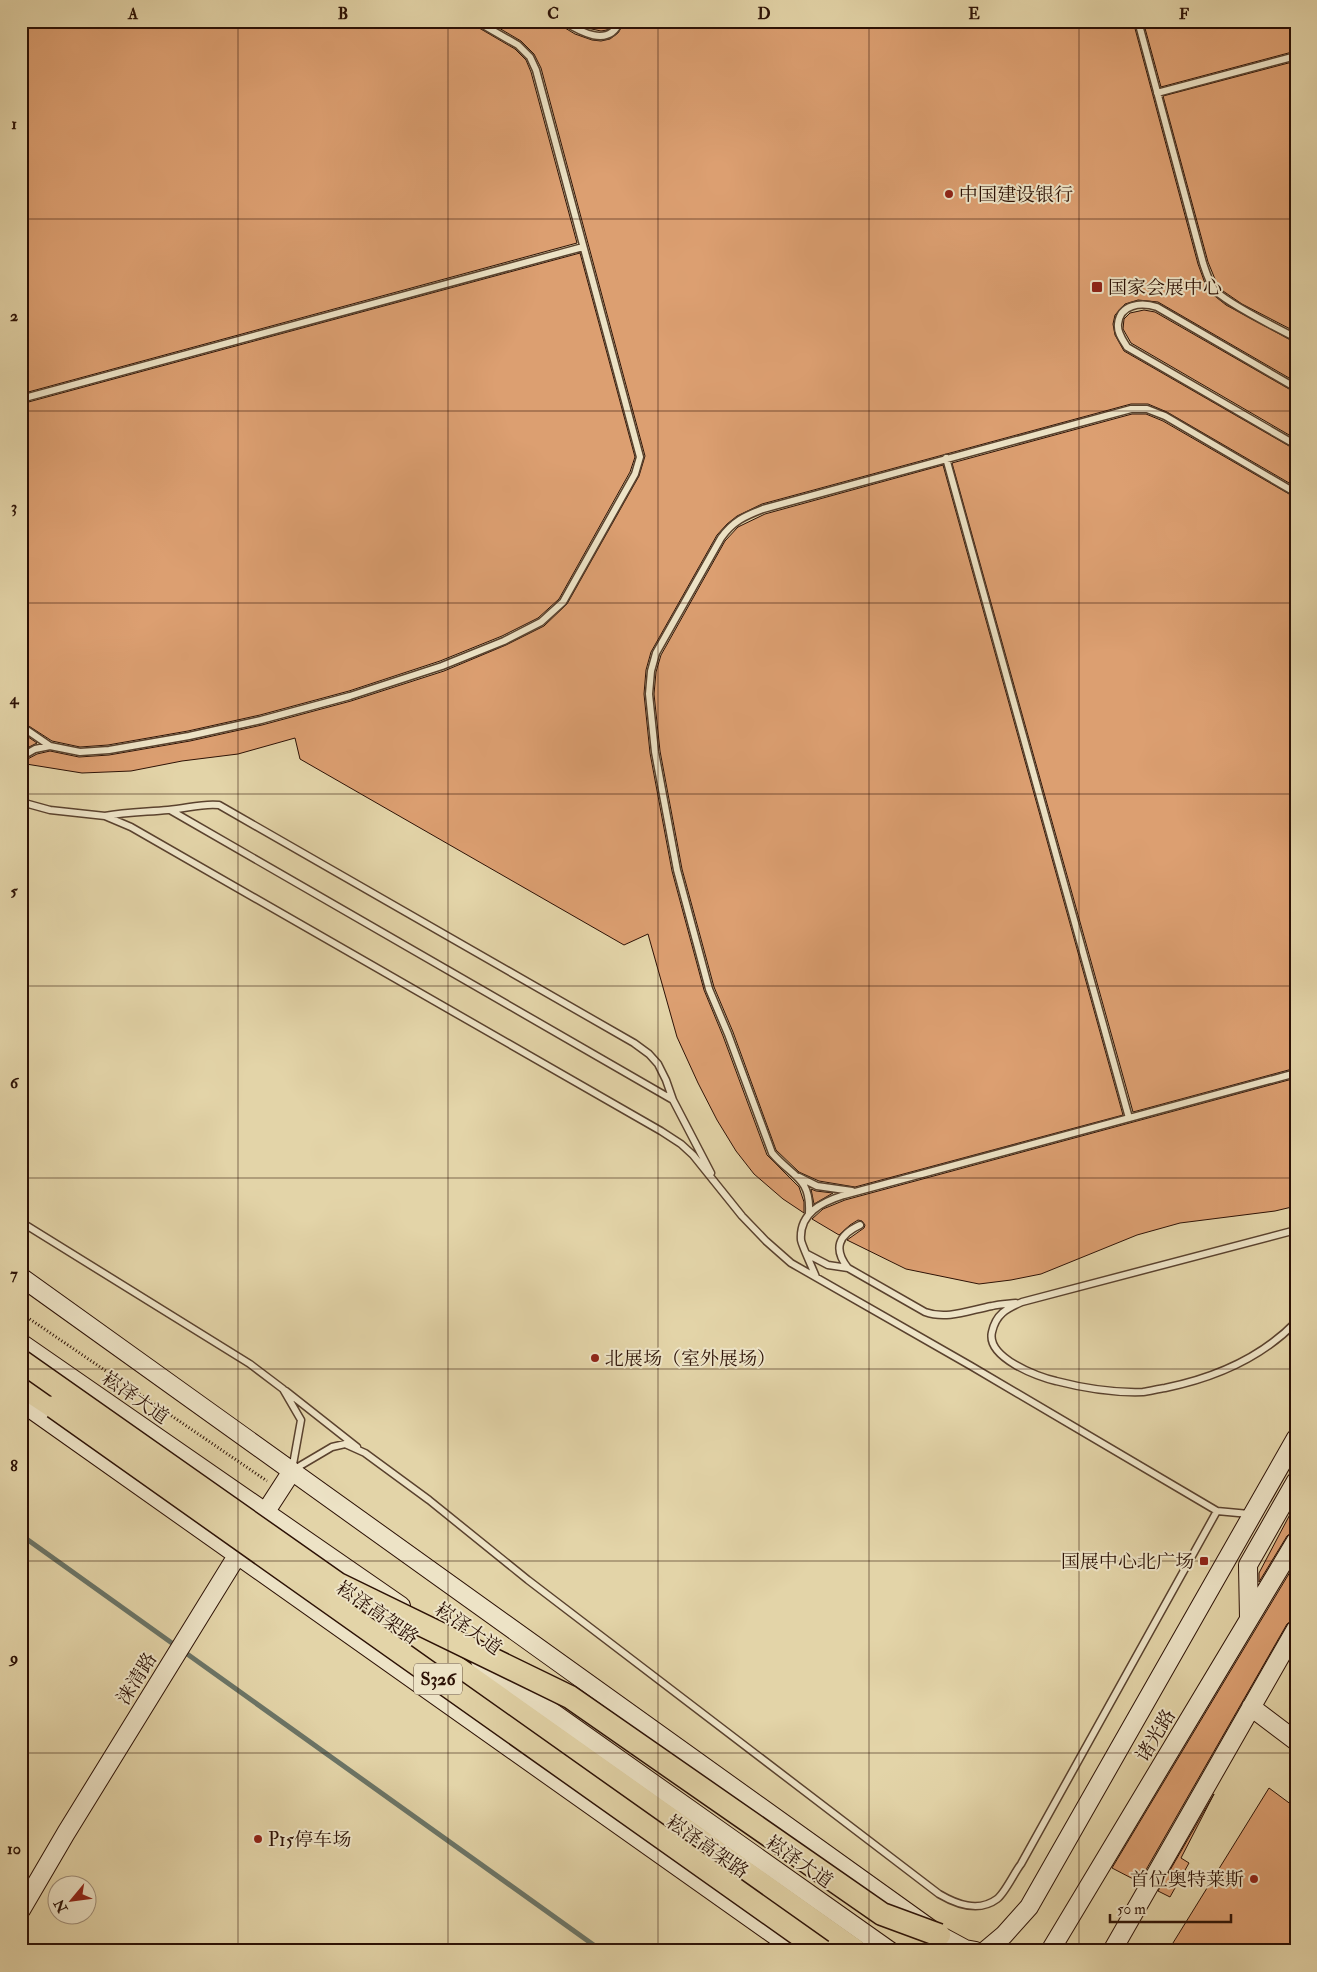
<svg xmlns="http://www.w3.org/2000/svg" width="1317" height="1972" font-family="'IM FELL Double Pica','Noto Serif SC',serif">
<rect width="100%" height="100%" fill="#e3d4a8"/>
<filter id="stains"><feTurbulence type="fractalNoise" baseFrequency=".004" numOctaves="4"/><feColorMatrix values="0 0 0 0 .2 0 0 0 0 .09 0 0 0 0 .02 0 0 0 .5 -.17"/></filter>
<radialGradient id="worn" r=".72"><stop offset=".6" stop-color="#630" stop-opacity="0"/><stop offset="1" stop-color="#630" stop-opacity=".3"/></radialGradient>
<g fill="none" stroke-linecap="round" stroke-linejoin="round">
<path stroke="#6b7567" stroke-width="5" d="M21 1535 602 1951"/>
</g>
<path fill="#dc9f71" stroke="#2c1105" d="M21 21H471L474 25 515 49 526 60 531 72 577 243 21 394Z
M487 21H558L560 25 575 34 592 40 601 41 610 39 618 33 625 21H1133L1198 264 1206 286 1211 293 1226 305 1296 343V382L1158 302 1138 300 1125 304 1115 315 1113 324 1115 335 1124 351 1296 450V487L1167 412 1148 404H1131L762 504 737 516 727 524 717 535 651 652 646 670 644 694 650 753 672 871 704 990 723 1036 767 1155 799 1187 804 1202V1213L783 1199 754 1174 736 1151 717 1120 698 1083 677 1037 648 934 624 945 300 759 295 738 238 754 182 761 131 771 82 773 26 764 22 762 37 754 50 751 79 757 109 755 190 741 262 725 351 701 444 671 506 645 544 626 567 604 639 476 645 456 541 68 534 54 521 41Z
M573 21H614L607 30 601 31 587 28Z
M1143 21H1296V51L1161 87Z
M1296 61V332L1242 304 1223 291 1217 284 1208 262 1163 96Z
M580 253 635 457 630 472 559 599 538 618 502 636 440 661 349 691 260 715 188 731 108 745 80 747 52 741 21 721V404Z
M1144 310 1155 312 1296 393V439L1131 343 1123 329 1124 319 1130 313Z
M1132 414H1146L1163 421 1296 498V1068L1133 1112 952 463Z
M943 465 1123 1115 855 1187 819 1181 799 1172 776 1150 733 1032 714 987 682 869 660 751 654 694 656 672 661 655 725 541 738 527 765 514Z
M21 732 37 743 21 751Z
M1296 1078V1206L1275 1211 1180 1223 1137 1235 1041 1274 1011 1280 979 1284 906 1269 847 1240 864 1228 865 1225 862 1221 858 1220 850 1225 839 1235 812 1219 823 1209 845 1200Z
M811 1189 816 1191 833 1193 814 1204Z
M1296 1503V1530L1287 1536 1259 1582V1573Z
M1296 1562V1618L1287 1624 1139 1882 1112 1868Z
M1269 1788 1296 1808V1951H1168Z
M1214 1794 1181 1858 1189 1863 1170 1897 1158 1891Z"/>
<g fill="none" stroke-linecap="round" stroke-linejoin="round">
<defs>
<path id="lane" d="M563 21C579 31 609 49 620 21
M1138 21 1203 263C1206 272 1209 282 1214 289 1224 302 1279 329 1296 338
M1157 93 1296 56
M1296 388 1157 307C1141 302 1120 304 1118 324 1117 333 1123 340 1127 347L1296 445
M21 399 583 247
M946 458 1129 1118
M21 726 50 746 80 752 109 750 189 736 261 720 350 696 442 666 504 641 541 622 563 602 635 474 640 457 536 70 530 57 518 45 476 21
M21 757 35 749 50 746
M21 802 50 810 105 816 131 827 661 1131 681 1144 693 1155 742 1216 766 1241 791 1263 971 1366 1217 1511 1249 1514
M170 810 673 1100
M105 816C126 812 147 812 168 810 186 809 201 803 219 805L634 1043 649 1054 658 1064 666 1080 673 1100 711 1173
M799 1177 817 1186 852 1191
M809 1213C811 1177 792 1177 772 1153L728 1034 709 989 677 870 655 752 649 694 651 671 656 653 721 538C733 521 745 516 763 509L1131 409H1147L1165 416 1296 493
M21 1222 250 1364 283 1389 301 1420 292 1470
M860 1225C838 1235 833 1249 848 1268L925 1312C947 1320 970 1310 992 1306 1000 1304 1008 1304 1016 1303
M1296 1230 1022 1302C1006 1309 996 1314 992 1332 986 1357 1037 1377 1056 1381 1083 1388 1114 1393 1143 1392 1150 1391 1158 1389 1165 1388 1214 1378 1261 1358 1296 1322
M807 1254 828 1265 848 1268
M816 1277C813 1269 802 1246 801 1240 799 1213 822 1202 844 1195L1296 1073
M286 1391 357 1447
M293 1470 332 1447 345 1444 365 1453 429 1500 528 1580 939 1894C956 1904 978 1913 997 1899 1005 1893 1014 1873 1021 1864L1217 1511"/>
<path id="secondary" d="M21 1277 939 1935 965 1949 976 1951
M21 1343 401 1606
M21 1402 797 1951
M259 1522 292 1471
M1249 1618 1248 1565 1296 1481
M480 1661 890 1951
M1251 1707 1296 1741
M21 1910 66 1833 243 1546
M985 1951 1004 1935 1029 1907 1296 1438
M1050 1951 1296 1541
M1112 1951 1296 1629"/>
<path id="highway" d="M21 1385 54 1407
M371 1607 856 1951"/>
</defs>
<use href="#lane" stroke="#5a422e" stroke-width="9"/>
<use href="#secondary" stroke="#2c1105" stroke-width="20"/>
<use href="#highway" stroke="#2c1105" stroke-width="25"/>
<path stroke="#2c1105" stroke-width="3" stroke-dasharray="1 2.5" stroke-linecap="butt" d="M21 1313 267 1481"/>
<use href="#lane" stroke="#ede3c6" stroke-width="6"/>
<use href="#secondary" stroke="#ede3c6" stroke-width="18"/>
<use href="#highway" stroke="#e3d4a8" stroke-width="22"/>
<defs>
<path id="highway-bridge" d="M21 1361 338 1584 570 1697 882 1914 939 1935
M54 1407 822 1951"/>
</defs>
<use href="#highway-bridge" stroke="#2c1105" stroke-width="25" stroke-linecap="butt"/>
<use href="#highway-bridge" stroke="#e3d4a8" stroke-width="22"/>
</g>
<path fill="none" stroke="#2c1105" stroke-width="1" stroke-opacity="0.55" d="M238 21V1951M448 21V1951M658 21V1951M869 21V1951M1079 21V1951M21 219H1296M21 411H1296M21 603H1296M21 794H1296M21 986H1296M21 1178H1296M21 1369H1296M21 1561H1296M21 1753H1296"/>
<g fill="#8f2418" stroke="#ede3c6" stroke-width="2">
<circle cx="949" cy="194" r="5"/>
<rect x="1091" y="281" width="12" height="12" rx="2.5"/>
<circle cx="595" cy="1358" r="5"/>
<rect x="1199" y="1556" width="10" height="10" rx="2.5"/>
<circle cx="258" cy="1839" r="5"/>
<circle cx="1254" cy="1879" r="5"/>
</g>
<g text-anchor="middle" stroke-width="4" stroke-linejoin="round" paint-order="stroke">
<rect fill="#ede3c6" stroke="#66503f" stroke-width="1" x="414" y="1663.5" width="48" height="31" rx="4"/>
<g font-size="18" font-weight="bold" fill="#2c1105">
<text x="438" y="1685">S326</text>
</g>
<g font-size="19" fill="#2c1105" stroke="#ede3c6" text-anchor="start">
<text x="959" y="201">中国建设银行</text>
<text x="1108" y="294">国家会展中心</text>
<text x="605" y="1365">北展场（室外展场）</text>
<text x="1194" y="1568" text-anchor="end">国展中心北广场</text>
<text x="268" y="1846">P15停车场</text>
<text x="1244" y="1886" text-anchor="end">首位奥特莱斯</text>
</g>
<g font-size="19" fill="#2c1105" stroke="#ede3c6">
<text transform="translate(136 1397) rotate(35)" y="7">崧泽大道</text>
<text transform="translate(378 1612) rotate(35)" y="7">崧泽高架路</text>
<text transform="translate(469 1628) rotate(35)" y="7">崧泽大道</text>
<text transform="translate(136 1678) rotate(-58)" y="7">涞清路</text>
<text transform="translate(1155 1735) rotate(-59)" y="7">诸光路</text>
<text transform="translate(708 1846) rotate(35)" y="7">崧泽高架路</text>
<text transform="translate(800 1861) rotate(35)" y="7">崧泽大道</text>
</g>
</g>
<rect width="1317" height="1972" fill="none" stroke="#e3d4a8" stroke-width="55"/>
<g transform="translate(72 1900) rotate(241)"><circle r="24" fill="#ede3c6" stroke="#a08f79"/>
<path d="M0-4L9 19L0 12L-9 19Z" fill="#8f2418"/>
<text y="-8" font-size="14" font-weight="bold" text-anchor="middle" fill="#2c1105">N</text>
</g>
<path d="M1110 1914v8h121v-8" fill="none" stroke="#2c1105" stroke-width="2.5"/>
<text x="1117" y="1914" font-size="15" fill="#2c1105" stroke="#ede3c6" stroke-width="4" paint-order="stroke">50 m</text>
<rect x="28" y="28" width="1262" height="1916" fill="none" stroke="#2c1105" stroke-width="2"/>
<g font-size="16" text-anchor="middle" font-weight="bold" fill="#2c1105">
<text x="133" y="19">A</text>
<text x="343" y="19">B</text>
<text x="553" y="19">C</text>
<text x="764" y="19">D</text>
<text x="974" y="19">E</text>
<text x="1184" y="19">F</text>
<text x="14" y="129">1</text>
<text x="14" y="321">2</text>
<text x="14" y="512">3</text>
<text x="14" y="704">4</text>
<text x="14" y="896">5</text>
<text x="14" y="1088">6</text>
<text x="14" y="1279">7</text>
<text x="14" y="1471">8</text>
<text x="14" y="1663">9</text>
<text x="14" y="1854">10</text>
</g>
<rect width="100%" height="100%" filter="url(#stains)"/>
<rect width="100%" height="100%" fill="url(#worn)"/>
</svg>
